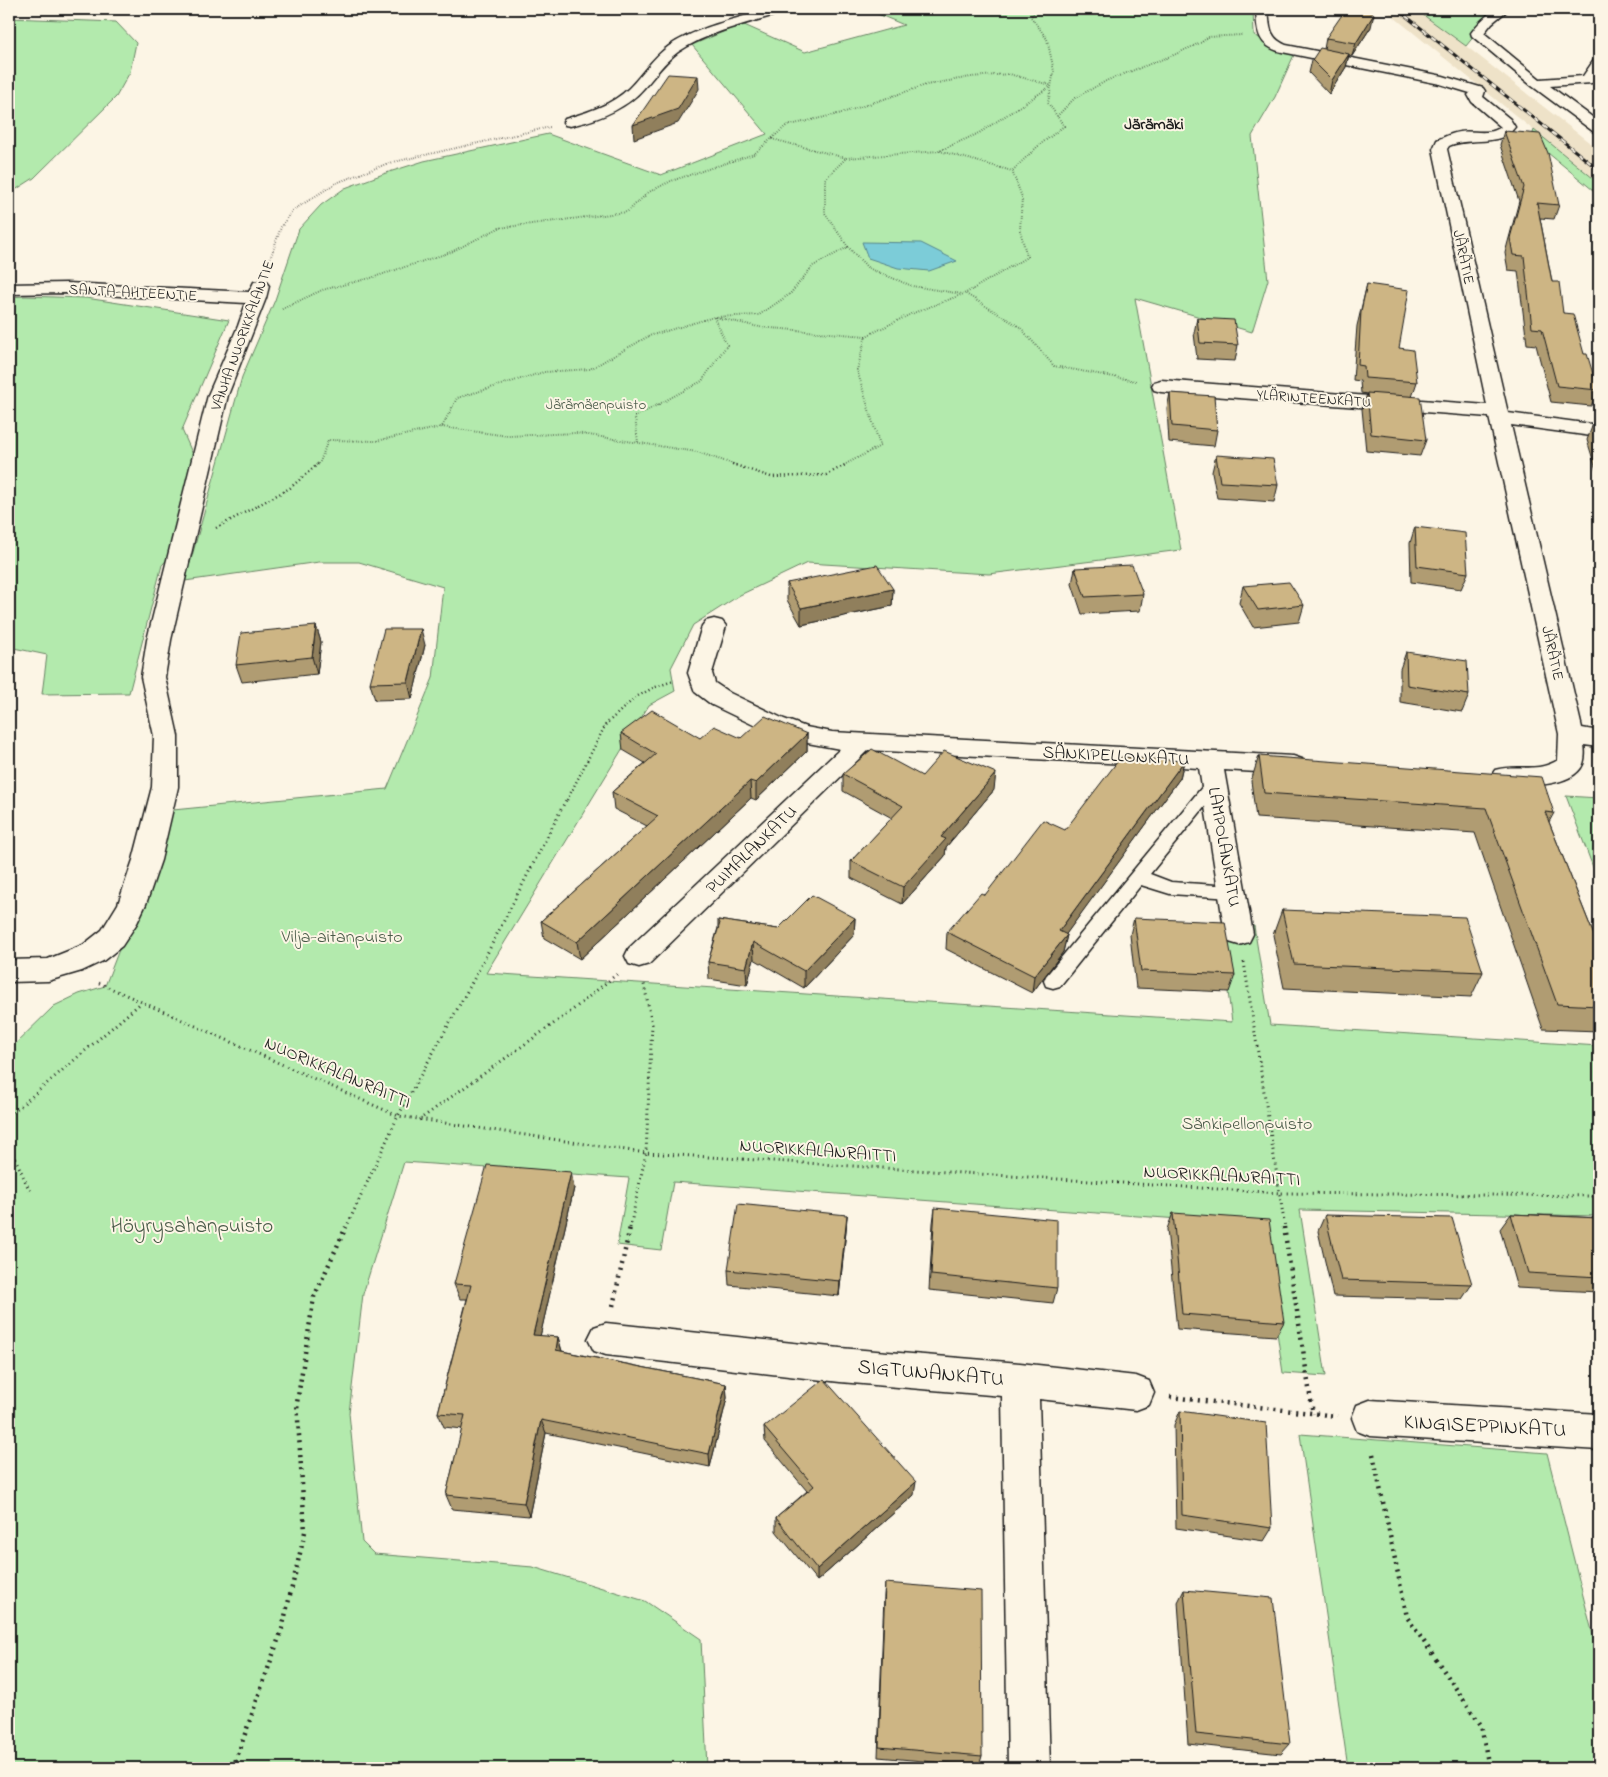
<svg xmlns="http://www.w3.org/2000/svg" width="1608" height="1777" font-family="'Indie Flower',sans-serif">
<rect width="100%" height="100%" fill="#fcf5e5"/>
<filter id="ink" filterUnits="userSpaceOnUse"><feTurbulence type="fractalNoise" baseFrequency=".02" numOctaves="2"/><feDisplacementMap in="SourceGraphic" scale="10" xChannelSelector="R" yChannelSelector="G"/><feConvolveMatrix kernelMatrix="1 2 1 2 8 2 1 2 1" color-interpolation-filters="sRGB"/></filter>
<g filter="url(#ink)">
<path fill="#eee2c8" d="M1384 9H1415L1466 46 1599 150V183Z"/>
<path fill="#b3eaad" stroke="#688364" d="M866 9H1253L1254 35 1294 55 1275 97 1252 136 1268 280 1252 332 1135 298 1181 550 989 574 807 563 740 595 693 625 671 668 675 691 649 705 486 973 1232 1022 1219 924 1254 926 1270 1025 1599 1046V1216L1300 1210 1326 1376 1283 1373 1261 1225 673 1182 661 1250 617 1245 629 1178 404 1162 363 1294 349 1413 362 1542 374 1554 533 1567 645 1601 701 1639 707 1768H9V1050L54 1006 79 994 105 986 173 810 387 789 433 678 443 587 359 562H319L185 581 242 377 275 300 299 229 321 205 345 188 386 173 424 161 548 134 661 175 767 134 692 45 742 24 805 52 904 25Z
M1415 9H1505L1479 30 1466 46Z
M9 18 116 22 136 43 130 72 116 97 34 178 9 194Z
M1534 130 1599 183V195L1531 139Z
M25 296 86 298 229 320 182 430 202 475 173 553 162 565 129 693 42 694 47 655 9 647V297Z
M1566 796 1599 798V883Z
M1300 1434 1547 1453 1599 1659V1768H1348Z"/>
<path fill="#7cccd8" stroke="#56868d" d="M862 242 921 243 957 261 929 271 898 268 868 258Z"/>
<g fill="none" stroke-linecap="round" stroke-linejoin="round">
<defs>
<path id="lane" d="M1214 778 1220 780 1222 784 1220 788 1150 874 1171 882 1232 886 1238 887 1241 892 1238 897 1232 898 1170 894 1141 885 1060 986 1053 988 1046 986 1044 981 1046 976 1208 780Z"/>
<path id="street" d="M769 9H787L785 12C750 23 709 31 678 52 664 62 655 76 644 88 625 110 597 120 570 126L565 125 563 122 565 119C588 112 612 105 629 88 643 74 653 57 669 46 698 27 735 19 769 9Z
M1256 9H1268C1270 26 1268 37 1286 45L1443 76 1483 88 1485 91 1483 97 1510 119 1515 127C1500 148 1471 136 1449 146L1447 149 1508 413 1599 425V437L1511 425 1582 728 1599 731V747L1584 745C1585 751 1585 758 1583 764 1573 789 1515 788 1495 782L1491 776 1495 770C1518 763 1535 774 1558 760L1559 734 1489 417 1161 392 1154 390 1152 386 1154 382 1161 380 1487 405 1433 149 1437 140C1444 137 1452 133 1460 132 1474 130 1489 136 1501 127L1472 102 1468 95 1470 93 1440 84 1282 52C1257 46 1257 31 1256 9Z
M1495 9H1509L1492 23 1484 33 1540 79 1583 76 1594 60 1599 59V72L1592 83 1550 86 1599 122V133L1594 132 1532 86 1472 36 1471 33C1478 23 1486 16 1495 9Z
M260 281 266 282 269 286 266 298 228 395 171 640 165 677 178 736V787L161 860 146 904 137 923 122 946 103 961 82 971 48 981 9 982V960L48 959 83 945 102 930 118 904 133 860 152 787 154 736 141 677 147 640 208 395 238 326 246 303 67 293 9 294V284L67 283 249 292 254 282Z
M714 619 722 621 726 626 712 673 715 683 730 693 784 719 806 727 832 732 1293 756 1302 759 1306 765 1302 771 1293 774 1224 770 1253 934 1249 942 1239 945 1229 942 1225 934 1199 768 868 750 649 964 639 967 629 964 625 956 629 948 840 749 802 742 766 731 712 705 695 692 688 673 702 626 706 621Z
M606 1323 840 1348 1020 1363 1136 1376 1149 1381 1154 1393 1149 1405 1136 1410 1039 1399 1050 1768H1008L1002 1396 840 1382 606 1355 594 1351 588 1339 594 1327Z
M1370 1400 1599 1414V1450L1370 1436 1357 1431 1352 1418 1357 1405Z"/>
</defs>
<use href="#lane" stroke="#1c1c1c" stroke-width="3"/>
<use href="#street" stroke="#1c1c1c" stroke-width="3"/>
<path stroke="#1c1c1c" stroke-width="2" stroke-dasharray="0.5 2" stroke-linecap="butt" d="M1057 116 1075 98 1108 80 1176 54 1202 42 1208 37 1242 35
M772 139 846 158
M940 151 1012 171
M848 247 868 268 912 286 962 294
M268 265 281 227 292 211 336 183 389 163 550 127
M966 294 1020 327 1054 366 1136 381
M282 309 322 290 371 278 451 252 499 228 627 212 649 192 671 181 754 154 786 126 842 113 926 85 971 77 1009 74 1050 85
M719 318 759 327 866 336
M442 427 508 436 576 433 697 452 736 465
M638 442 635 417 702 381 727 345 714 317
M316 465 320 462 328 440 376 441 442 427 457 398 544 372 590 369 649 336 714 317 759 315 790 294 813 266 848 247 825 213V179L846 158 939 151 979 133 1051 86
M844 465 880 446 857 370 866 336 911 314 966 293 1027 257 1020 230 1022 197 1012 171 1037 147 1064 126 1048 103 1054 71 1047 39 1031 17 1035 9"/>
<path stroke="#1c1c1c" stroke-width="2.5" stroke-dasharray="1 3" stroke-linecap="butt" d="M732 464 771 477 826 475 847 464
M216 528 290 488 318 464
M567 800 606 724 636 697 653 688 673 681"/>
<path stroke="#1c1c1c" stroke-width="3" stroke-dasharray="1 4" stroke-linecap="butt" d="M1244 962 1285 1228
M99 983 398 1116 646 1153 1280 1193 1599 1196
M9 1116 142 1002
M419 1120 570 1012 617 974
M9 1144 31 1194
M346 1228 398 1116 475 977 567 798
M630 1228 646 1153 652 1024 644 984"/>
<path stroke="#1c1c1c" stroke-width="4.5" stroke-dasharray="2 5" stroke-linecap="butt" d="M1284 1227 1313 1414
M613 1306 630 1227
M1170 1397 1337 1416
M1373 1454 1407 1617 1481 1725 1489 1768
M233 1768 282 1629 305 1532 297 1403 314 1297 346 1227"/>
<use href="#lane" fill="#fcf5e5" fill-rule="evenodd"/>
<use href="#street" fill="#fcf5e5" fill-rule="evenodd"/>
<defs>
<path id="rail" d="M1397 9 1599 170"/>
</defs>
<use href="#rail" stroke="#1c1c1c" stroke-width="3"/>
<use href="#rail" stroke="#fcf5e5" stroke-width="2" stroke-dasharray="5.5" stroke-linecap="butt"/>
</g>
<path fill="#b09c72" stroke="#1c1c1c" d="M1371 27 1352 56 1349 55 1346 67 1329 94 1309 73 1312 60 1324 49 1326 38Z
M1504 131 1559 205 1554 219 1540 218 1552 282 1563 313 1584 354 1598 390 1591 406 1551 402 1536 345 1527 344 1518 271 1508 270 1505 253 1519 201 1500 145Z
M1367 284 1399 348 1417 382 1412 397 1426 440 1420 456 1366 451 1362 409 1367 394 1361 393 1360 381 1353 380 1357 326Z
M1197 318 1238 345 1235 361 1197 359 1194 333Z
M1170 393 1217 430 1214 446 1169 442 1167 409Z
M1593 424H1599V476H1598L1587 440Z
M1216 455 1278 485 1274 502 1217 498 1212 472Z
M1415 527 1468 573 1461 589 1411 582 1410 543Z
M1075 568 1143 594 1140 611 1082 614 1072 584Z
M787 583 893 589 892 606 801 625 787 600Z
M1243 586 1304 605 1299 622 1253 627 1239 603Z
M316 626 321 642 317 674 242 682 236 665Z
M425 645 412 699 375 700 370 683Z
M1406 652 1469 695 1462 712 1400 702V669Z
M621 733 700 738H741L807 734V751L756 800 751 798 580 959 544 938 541 921 647 826 614 809 612 792 645 763 623 750Z
M1259 756 1554 813 1549 822 1599 948V1031L1543 1029 1475 833 1256 818 1251 781Z
M1184 761 1180 778 1065 935H1067L1063 952 1032 993 946 949 947 932 985 895 1065 830Z
M843 774 922 776 994 790 946 847 945 856 902 904 851 878V861L892 818 843 791Z
M1282 910 1483 972 1471 997 1284 988 1273 935Z
M855 918 854 935 804 988 754 959 747 985 709 979 708 962 718 928V920L778 929Z
M1134 918 1235 975 1229 992 1136 988 1130 935Z
M574 1188 540 1336 558 1337 562 1351 726 1384 727 1398 710 1467 546 1433 529 1516 452 1509 446 1495 462 1429 444 1427 438 1413 467 1299H460L454 1284Z
M935 1208 1057 1288 1053 1303 929 1290 933 1223Z
M1173 1213 1284 1322 1276 1336 1177 1329 1167 1229Z
M1511 1214 1599 1218V1292L1517 1288 1500 1229Z
M847 1215 846 1230 839 1296 729 1285 728 1270Z
M1325 1215 1472 1284 1462 1299 1333 1296 1318 1231Z
M1180 1411 1272 1528 1264 1541 1176 1528 1174 1425Z
M764 1427 914 1495 817 1581 776 1531V1518L807 1491 765 1441Z
M885 1583 982 1756 979 1766 878 1757 884 1595Z
M1184 1590 1290 1744 1281 1754 1188 1744 1178 1602Z"/>
<path fill="#907f5c" stroke="#1c1c1c" d="M1374 14 1371 27 1352 56 1356 43Z
M1349 54 1346 67 1329 94 1332 80Z
M698 76 699 89 678 123 634 139 633 125Z
M893 589 892 606 801 625V608Z
M316 626 321 642 317 674 312 657Z
M421 629 425 645 412 699 408 682Z
M807 734V751L756 800V783Z
M1184 761 1180 778 1056 948 1059 931Z
M996 773 994 790 946 847 945 856 902 904 903 887 941 837Z
M750 781 751 798 580 959 577 942Z
M855 918 854 935 804 988V971Z
M1067 935 1063 952 1032 993 1034 976Z
M753 942 754 959 747 985 746 968Z
M571 1172 574 1188 537 1350 533 1335Z
M847 1215 846 1230 839 1296 840 1281Z
M558 1337 562 1352 556 1350Z
M726 1384 727 1398 710 1467 709 1454Z
M541 1420 546 1433 529 1516 524 1503Z
M916 1482 914 1495 817 1581V1569Z"/>
<path fill="#cdb584" stroke="#1c1c1c" d="M1346 9H1366L1374 14 1356 43 1326 38Z
M1320 48 1349 54 1332 80 1312 60Z
M668 74 698 76 678 109 633 125Z
M1504 131 1540 134 1548 153 1559 205 1537 203 1552 282H1559L1563 313 1573 314 1584 354H1587L1598 390 1557 386 1542 329 1532 328 1524 256 1513 255 1510 238 1524 187Z
M1367 284 1409 290 1399 348 1413 350 1417 382 1365 378 1364 366 1358 365 1361 311Z
M1197 318 1234 320 1238 345 1200 343Z
M1170 393 1214 396 1217 430 1172 426Z
M1367 393 1420 397 1426 440 1371 434Z
M1593 424H1599V442Z
M1216 455 1273 459 1278 485 1220 482Z
M1415 527 1465 533 1468 573 1417 566Z
M877 565 893 589 801 608 787 583Z
M1132 565 1143 594 1085 597 1075 568Z
M1289 582 1304 605 1258 610 1243 586Z
M316 626 312 657 236 665 241 633Z
M384 629H421L408 682 370 683Z
M1406 652 1467 661 1469 695 1407 685Z
M652 710 700 738 714 726 741 738 765 716 807 734 756 783 750 781 577 942 541 921 658 816 612 792 656 754 621 733Z
M872 749 922 776 944 751 996 773 941 837 946 839 903 887 851 861 903 806 843 774Z
M1259 756 1542 777 1554 813 1545 812 1599 948V1006L1557 1004 1486 808 1264 793Z
M1121 757 1184 761 1059 931 1067 935 1034 976 947 932 981 893 985 895 1043 820 1065 830Z
M812 895 855 918 804 971 753 942 746 968 708 962 720 923 718 920 778 929Z
M1282 910 1465 917 1483 972 1294 964Z
M1134 918 1225 922 1235 975 1141 971Z
M487 1165 571 1172 533 1335 558 1337 556 1350 726 1384 709 1454 541 1420 524 1503 446 1495 465 1415 438 1413 471 1285 454 1284Z
M738 1204 847 1215 840 1281 728 1270Z
M935 1208 1057 1220V1288L931 1275Z
M1173 1213 1269 1220 1284 1322 1182 1314Z
M1511 1214 1599 1218V1277L1528 1273Z
M1325 1215 1452 1218 1472 1284 1341 1280Z
M824 1379 916 1482 817 1569 776 1518 814 1486 764 1427Z
M1180 1411 1266 1423 1272 1528 1182 1515Z
M885 1583 981 1591 982 1756 879 1747Z
M1184 1590 1273 1598 1290 1744 1196 1734Z"/>
</g>
<g text-anchor="middle" stroke-width="4" stroke-linejoin="round" paint-order="stroke">
<g font-size="15" fill="#1c1c1c" stroke="#fcf5e5">
<text transform="translate(1464 257) rotate(78)" y="5">JÄRÄTIE</text>
<text transform="translate(133 292) rotate(3)" y="5">SANTA-AHTEENTIE</text>
<text transform="translate(242 335) rotate(-70)" y="5">VANHA NUORIKKALANTIE</text>
<text transform="translate(1314 398) rotate(4)" y="5">YLÄRINTEENKATU</text>
<text transform="translate(1553 653) rotate(77)" y="5">JÄRÄTIE</text>
</g>
<g font-size="15" fill="#495a48" stroke="#fcf5e5">
<text x="596" y="409">Järämäenpuisto</text>
</g>
<g font-size="16" font-weight="bold" fill="#1c1c1c" stroke="#fcf5e5">
<text x="1154" y="129">Järämäki</text>
</g>
<g font-size="18" fill="#1c1c1c" stroke="#fcf5e5">
<text transform="translate(1116 755) rotate(3)" y="6">SÄNKIPELLONKATU</text>
<text transform="translate(1225 847) rotate(80)" y="6">LAMPOLANKATU</text>
<text transform="translate(751 849) rotate(-44)" y="6">PUIMALANKATU</text>
<text transform="translate(338 1072) rotate(23)" y="6">NUORIKKALANRAITTI</text>
<text transform="translate(818 1150) rotate(4)" y="6">NUORIKKALANRAITTI</text>
<text transform="translate(1222 1175) rotate(3)" y="6">NUORIKKALANRAITTI</text>
</g>
<g font-size="18" fill="#495a48" stroke="#fcf5e5">
<text x="342" y="942">Vilja-aitanpuisto</text>
<text x="1247" y="1129">Sänkipellonpuisto</text>
</g>
<g font-size="21" fill="#495a48" stroke="#fcf5e5">
<text x="192" y="1232">Höyrysahanpuisto</text>
</g>
<g font-size="21" fill="#1c1c1c" stroke="#fcf5e5">
<text transform="translate(931 1372) rotate(5)" y="7">SIGTUNANKATU</text>
<text transform="translate(1485 1425) rotate(3)" y="7">KINGISEPPINKATU</text>
</g>
</g>
<rect width="1608" height="1777" fill="none" stroke="#fcf5e5" stroke-width="30"/>
<rect x="15" y="15" width="1578" height="1747" fill="none" stroke="#1c1c1c" stroke-width="2" filter="url(#ink)"/>
</svg>
